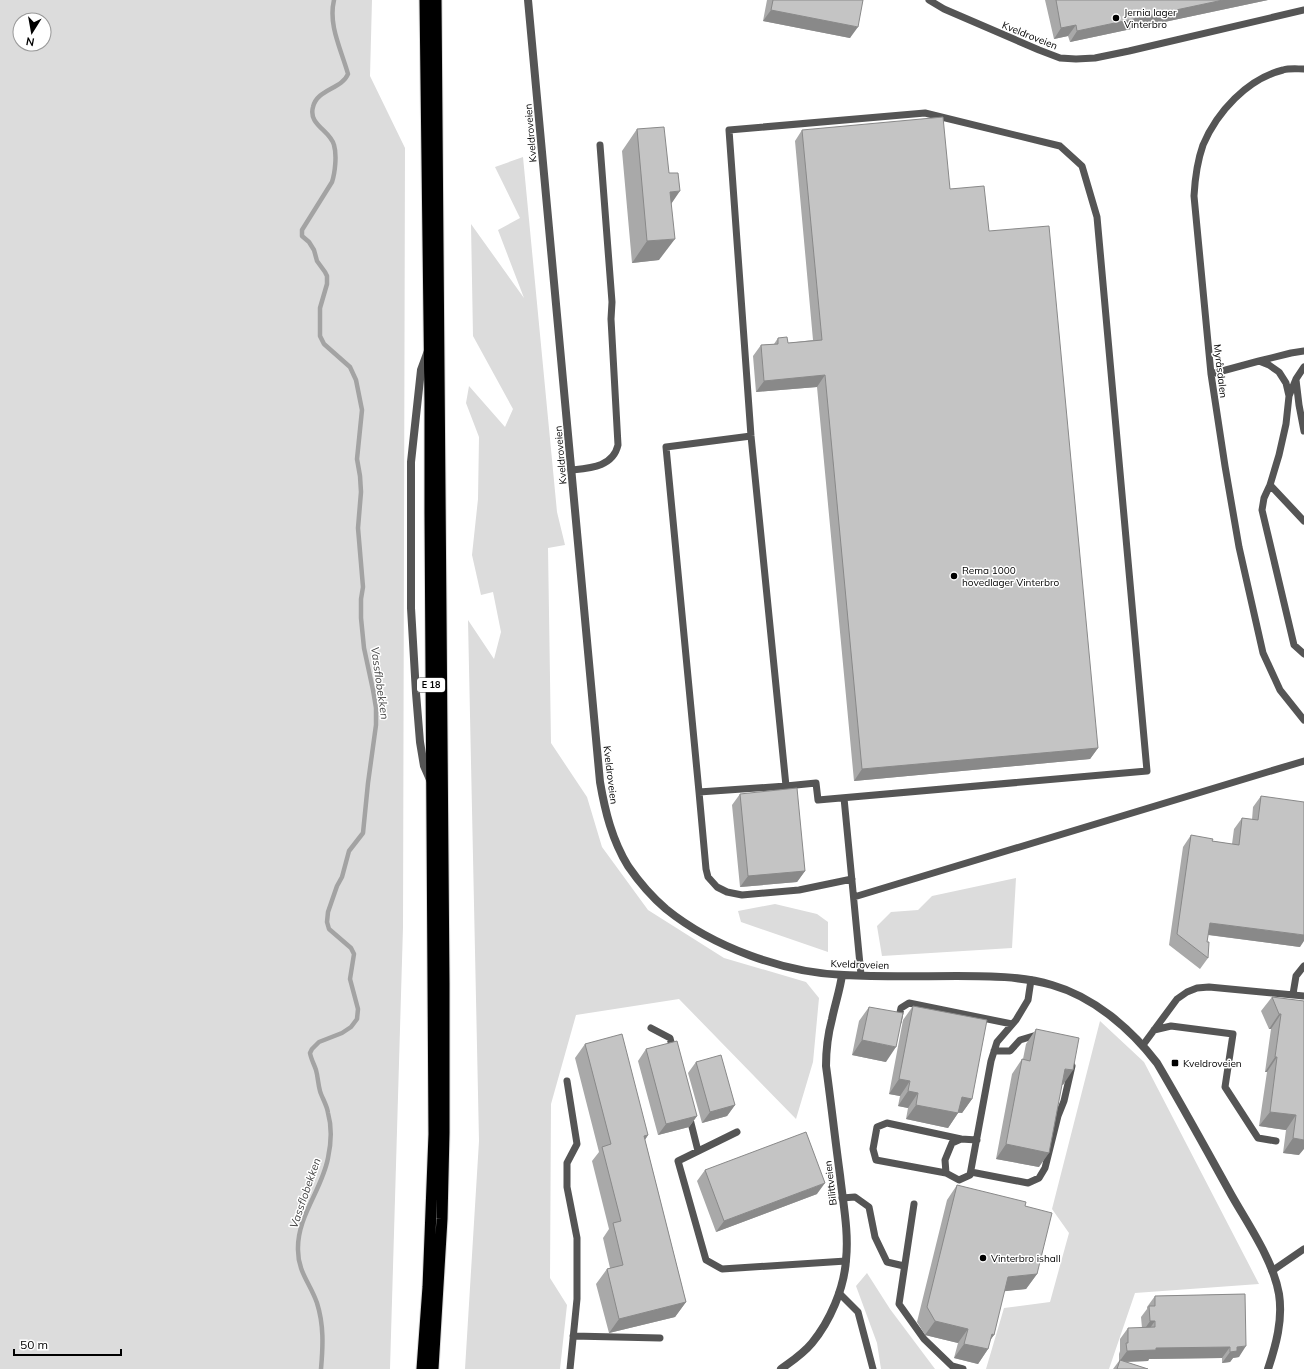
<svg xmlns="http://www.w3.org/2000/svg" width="1304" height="1369" font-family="Mulish,sans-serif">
<rect width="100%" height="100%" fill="#fff"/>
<path fill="#dcdcdc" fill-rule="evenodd" d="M0 0H372L370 76 405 148 403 927 390 1369H0ZM20 20H44V44H20Z
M523 157 557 512 565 545 548 548 551 743 587 797 602 847 648 910 724 958 806 982 819 998 813 1062 796 1119 679 999 576 1015 551 1104 550 1278 567 1305 560 1369H465L479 1141 468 620 494 659 501 632 493 592 481 595 472 555 478 499 479 437 466 403 469 386 505 427 513 409 473 336 471 224 524 298 498 230 520 218 495 167Z
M1016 878 1012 948 882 956 877 926 891 912 918 910 932 896Z
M775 904 817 914 828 922V952L741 922 738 911Z
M1100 1021 1144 1062 1259 1284 1135 1293 1109 1369H986L1004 1308 1050 1302 1069 1233 1052 1209Z
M867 1273 890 1309 935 1369H881L877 1343 856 1286Z"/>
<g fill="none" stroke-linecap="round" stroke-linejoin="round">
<path stroke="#a3a3a3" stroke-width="4.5" d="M321 1369C323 1346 324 1325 317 1303 310 1283 298 1272 298 1250 297 1216 322 1190 328 1158 331 1144 332 1127 328 1113 327 1105 322 1098 320 1091 318 1084 318 1077 316 1070 314 1064 311 1059 310 1053L312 1049 319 1042 342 1033 351 1027 357 1019 358 1009 350 979 354 954 351 948 329 929 327 922 328 912 337 886 342 877 349 851 363 833 368 783 376 725V708L373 690 364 648 361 618V599L363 587 358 528 361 492 360 476 357 459 362 410 356 380 350 367 324 344 320 336V308L327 284V276L325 272 317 261 314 250 309 242 302 236V230L332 182C335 173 337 155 334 145 330 130 308 125 313 107 317 89 342 89 348 74 341 49 328 25 334 0"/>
<defs>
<path id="trunk" d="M422 1369 428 1287 434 1134 430 513V402L425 0
M433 1369 442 1219 444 1133V983L436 0"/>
</defs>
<use href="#trunk" stroke="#dbdbdb" stroke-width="13"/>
<path stroke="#555" stroke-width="7" d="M929 0 944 9 1039 50 1060 58 1076 59 1095 58 1129 51 1304 10
M1304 69C1297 69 1290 68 1283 70 1247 79 1217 112 1203 145 1197 162 1195 178 1194 196L1211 374 1225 466 1239 547 1263 653 1280 690 1304 720
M925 113 1060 146 1082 166 1097 217 1147 771 818 800 816 783 786 786 751 436 729 130Z
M1259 361 1291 353 1304 351
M1304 367 1296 379 1289 396 1286 424 1279 455 1270 485 1264 498 1262 510 1294 645 1304 654
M1211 374 1259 361 1269 365 1279 372 1286 383 1289 396
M1296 380 1299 405 1304 431
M751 436 666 447 699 792 786 786
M571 470C590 468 613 467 618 445L611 319 612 302 600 145
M1270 485 1304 521
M699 792 706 869 708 877 717 887 727 892 742 895 799 890 852 879
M844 798 861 975
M854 897 1304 761
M1293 994 1296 976 1304 966
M898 1022 901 1008 909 1003 1012 1024
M651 1028 670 1038 673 1050
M1154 1030 1171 1026 1233 1034 1225 1087 1258 1138 1276 1141
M1143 1045 1177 999 1187 992 1197 988 1209 987 1304 996
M994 1051H1010L1020 1040 1040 1034
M567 1081 577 1144 567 1163V1187L577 1238V1299L570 1369
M689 1115 698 1151
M737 1132 678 1161 706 1260 722 1269 846 1261
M977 1140 961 1139 952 1143 945 1160 946 1173 959 1180 970 1175 991 1061 997 1042 1016 1020 1028 1000 1031 980
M971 1172 1028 1183 1039 1178 1045 1168 1058 1116 1064 1101 1072 1066
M946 1173 876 1160 873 1149 877 1127 887 1123 961 1139
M842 1198 855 1197 869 1207 875 1237 887 1262 904 1266
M914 1204 899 1304 924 1339 952 1366 963 1369
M1272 1271 1304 1249
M839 1293 858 1312 873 1369
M573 1336 660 1338"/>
<path stroke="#555" stroke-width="8" d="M528 0 600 782C605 811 612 840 628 866 639 882 652 897 666 909 713 947 784 973 844 975 881 977 919 976 957 976 989 976 1021 976 1052 985 1094 997 1131 1029 1157 1063 1183 1107 1207 1151 1232 1196 1249 1226 1273 1260 1279 1294 1283 1320 1276 1345 1268 1369
M428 351 421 370 411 462V608L416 693 420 742 424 766 431 782
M781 1369C792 1361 803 1354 812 1343 830 1321 844 1289 846 1260 849 1232 843 1203 840 1175 835 1139 831 1102 826 1066 826 1050 828 1034 832 1019 835 1004 840 990 842 975"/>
<use href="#trunk" stroke="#000" stroke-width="11"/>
</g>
<path fill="#a9a9a9" d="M767 0H863L850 38 763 21Z
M1045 0H1268L1070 42 1068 36 1054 39Z
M637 129 669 173 671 204 659 260 632 263 622 151Z
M802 130 950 189 989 231 1098 748 1090 759 854 781 817 387 756 392 753 356 761 345 774 344 778 338 788 343 813 340 795 141Z
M740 794 805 871 797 882 740 887 732 805Z
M1261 796 1300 947 1208 935 1207 942 1208 958 1200 969 1169 945 1183 847 1191 835 1212 841 1232 844 1234 829 1242 818 1252 820 1253 807Z
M1272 997 1304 1001 1299 1155 1283 1153 1286 1130 1259 1126 1267 1072H1265L1271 1029H1269L1261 1011Z
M913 1006 972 1099 962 1113H958L948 1128 906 1119 908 1108 898 1106 900 1096 889 1094 903 1020Z
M869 1007 886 1062 852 1055 859 1021Z
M1036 1029 1063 1085H1062L1039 1167 996 1159 1012 1074 1022 1059H1023L1026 1044Z
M585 1044 648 1135 645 1140 686 1302 675 1317 609 1333 596 1284 607 1269 610 1268 603 1238 609 1229 592 1161 599 1152 575 1058Z
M646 1049 697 1116 689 1127 658 1135 638 1061Z
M696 1062 735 1105 727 1116 702 1123 688 1073Z
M705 1170 817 1194 716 1232 697 1181Z
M957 1185 1025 1206 1037 1274 1026 1289 1004 1291 994 1335 990 1339 988 1349 978 1364 954 1358 958 1343 925 1335 917 1322 947 1200Z
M1245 1294 1239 1357 1233 1358 1230 1362 1222 1363V1358L1149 1359 1148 1361 1126 1362 1148 1369H1113L1119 1361V1354L1120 1351V1339L1128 1328H1142L1141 1317 1147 1309V1307L1155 1296Z"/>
<path fill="#898989" d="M1223 0H1268L1070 42 1077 31Z
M771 10 858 27 850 38 763 21Z
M1076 25 1068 36 1054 39 1061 28Z
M680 191 665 213 670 192Z
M675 239 659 260 632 263 647 241Z
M825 375 817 387 756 392 764 381Z
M1098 748 1090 759 854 781 862 769Z
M805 871 797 882 740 887 748 876Z
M1210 923 1304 935V941L1300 947 1202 934Z
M1279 1014H1281L1271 1029H1269Z
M862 1040 896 1047 886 1062 852 1055Z
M1275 1057H1277L1267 1072H1265Z
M1065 1069 1073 1070 1063 1085 1055 1083Z
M899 1079 910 1081 900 1096 889 1094Z
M908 1091 918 1093 908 1108 898 1106Z
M962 1097 972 1099 962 1113 951 1111Z
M735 1105 727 1116 702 1123 710 1112Z
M916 1105 958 1113 948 1128 906 1119Z
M1270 1112 1296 1115 1286 1130 1259 1126Z
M697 1116 689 1127 658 1135 666 1124Z
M648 1135 638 1150 644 1136Z
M1293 1138 1304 1140V1149L1299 1155 1283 1153Z
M1006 1144 1049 1153 1039 1167 996 1159Z
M825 1183 817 1194 716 1232 724 1221Z
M1037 1274 1026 1289 998 1292 1008 1277Z
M686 1302 675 1317 609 1333 619 1319Z
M935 1321 968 1329 958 1343 925 1335Z
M1150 1321H1155L1147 1332 1142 1333Z
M992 1334 994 1335 984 1349H988L978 1364 954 1358 964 1344Z
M1246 1346 1239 1357 1233 1358 1230 1362 1222 1363 1230 1352 1237 1347Z
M1230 1347 1222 1358 1149 1359 1148 1361 1119 1362 1127 1351 1156 1348Z"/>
<path fill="#c4c4c4" stroke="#898989" d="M773 0H863L858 27 771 10Z
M1056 0H1223L1077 31 1076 25 1061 28Z
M943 117 950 189 984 186 989 231 1049 226 1098 748 862 769 825 375 764 381 761 345 778 344V338L787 337 788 343 822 340 802 130Z
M664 127 669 173H678L680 191 670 192 675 239 647 241 637 129Z
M797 788 805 871 748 876 740 794Z
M1261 796 1304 802V935L1210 923 1207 942H1209L1208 958 1177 934 1191 835 1213 839 1212 841 1239 845 1242 818 1258 820Z
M1272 997 1304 1001V1140L1293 1138 1296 1115 1270 1112 1277 1057H1275L1281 1014H1279Z
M913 1006 987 1020 972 1099 962 1097 958 1113 916 1105 918 1093 908 1091 910 1081 899 1079Z
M869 1007 903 1013 896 1047 862 1040Z
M1036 1029 1079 1038 1073 1070 1065 1069 1049 1153 1006 1144 1022 1059 1030 1061Z
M622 1034 648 1135 644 1136 686 1302 619 1319 607 1269 623 1265 613 1223 621 1221 602 1147 611 1144 585 1044Z
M677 1041 697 1116 666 1124 646 1049Z
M721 1055 735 1105 710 1112 696 1062Z
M806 1132 825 1183 724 1221 705 1170Z
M957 1185 1026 1202 1025 1206 1052 1213 1037 1274 1008 1277 994 1335 992 1334 988 1349 964 1344 968 1329 935 1321 927 1307Z
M1245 1294 1246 1346 1237 1347V1351L1230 1352V1347L1156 1348V1350L1127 1351 1126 1343H1128V1328L1155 1327V1321H1150L1149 1306H1155V1296Z
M1120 1360 1148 1369H1117Z"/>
<g fill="#000" stroke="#fff" stroke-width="1.5">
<circle cx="1116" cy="18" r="4"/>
<circle cx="954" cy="576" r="4"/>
<rect x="1171" y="1059" width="8" height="8" rx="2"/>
<circle cx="983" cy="1258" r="4"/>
</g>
<g text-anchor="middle" stroke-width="3" stroke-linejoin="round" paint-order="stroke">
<rect fill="#fff" stroke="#4c4c4c" stroke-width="1" x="417" y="678" width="28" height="14" rx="3"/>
<g font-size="9" font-weight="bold" fill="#000">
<text x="431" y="688">E 18</text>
</g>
<g font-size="10" fill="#000" stroke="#fff" text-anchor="start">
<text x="1124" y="16">Jernia lager<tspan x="1124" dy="12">Vinterbro</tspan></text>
<text x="962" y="574">Rema 1000<tspan x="962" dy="12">hovedlager Vinterbro</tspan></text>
<text x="1183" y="1067">Kveldroveien</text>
<text x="991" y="1262">Vinterbro ishall</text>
</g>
<g font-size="10" fill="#000" stroke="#fff">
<text transform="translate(1030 35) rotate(22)" y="4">Kveldroveien</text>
<text transform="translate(530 133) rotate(-95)" y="4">Kveldroveien</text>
<text transform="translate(1221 371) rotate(83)" y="4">Myråsdalen</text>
<text transform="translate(560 455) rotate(-95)" y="4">Kveldroveien</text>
<text transform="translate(611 775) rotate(83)" y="4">Kveldroveien</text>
<text transform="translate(860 964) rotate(2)" y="4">Kveldroveien</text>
<text transform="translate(830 1183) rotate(-97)" y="4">Bilittveien</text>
</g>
<g font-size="11" font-style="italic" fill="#444" stroke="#fff">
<text transform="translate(380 683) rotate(82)" y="4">Vassflobekken</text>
<text transform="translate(305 1193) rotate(-71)" y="4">Vassflobekken</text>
</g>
</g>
<g transform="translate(32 32) rotate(191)"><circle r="19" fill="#ffffff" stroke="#999999"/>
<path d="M0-3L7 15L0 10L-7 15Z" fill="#000000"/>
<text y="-6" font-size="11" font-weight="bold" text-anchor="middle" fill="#000000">N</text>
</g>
<path d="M14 1349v6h107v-6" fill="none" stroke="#000000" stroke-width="2"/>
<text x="20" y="1349" font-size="12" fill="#000000" stroke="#ffffff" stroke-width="3" paint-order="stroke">50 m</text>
</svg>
